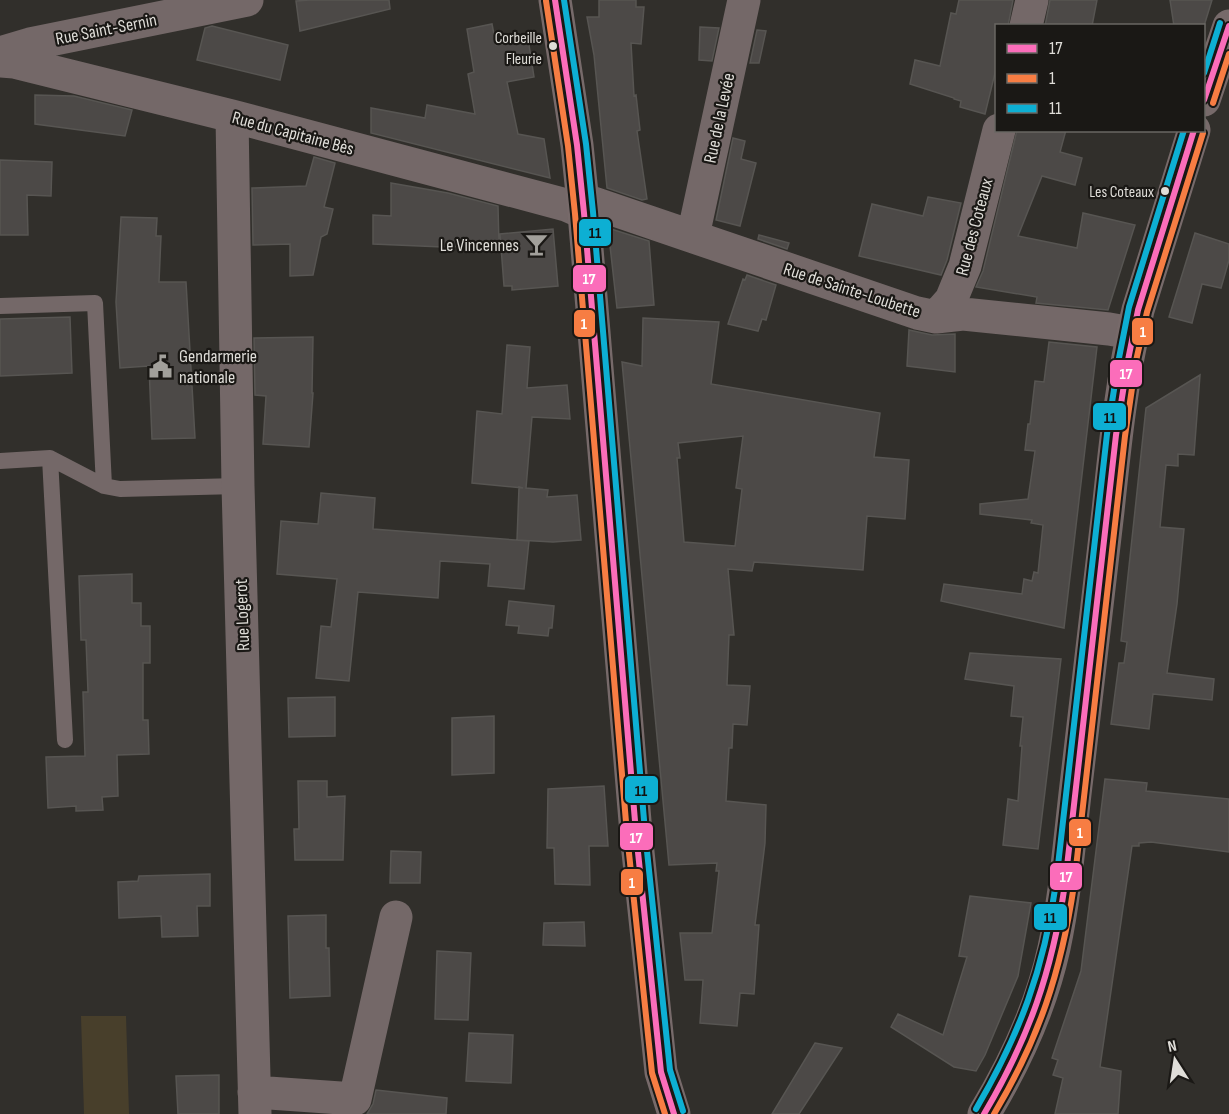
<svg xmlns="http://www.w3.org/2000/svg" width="1229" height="1114" font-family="'Sofia Sans Condensed',sans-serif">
<rect width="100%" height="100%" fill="#312f2b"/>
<path fill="#483f2b" d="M81 1016H126L129 1114H84Z"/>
<path fill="#4c4947" stroke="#575552" stroke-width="1.5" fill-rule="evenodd" d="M310 0H389L390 9 300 31 296 1Z
M599 0H636V7H644L641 44 631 43 634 96 636 95 640 130 637 131 647 199 642 200 607 188 594 55 587 17H599Z
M959 0H1013L1008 26H996V69L985 114 960 107 961 101 954 99V98L910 84 915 60 940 66 951 13 956 14Z
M1050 0H1097L1092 26H1045Z
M1170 0H1212L1204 26H1174Z
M492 24 496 45 528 39 534 77 507 82 518 134 544 139 550 178 371 133V108L425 118 427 105 475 114 468 74 474 72 467 29Z
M212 26 288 45 280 80 197 60 205 28Z
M700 27 719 28 712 61 699 60Z
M757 30 766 31 759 63H750Z
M35 95 74 96 132 110 125 136 35 124Z
M1017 130H1066L1060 152 1082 158 1075 185 1042 176 1018 236 1077 248 1083 213 1135 225 1108 310 1036 303 1037 297 976 287 983 271Z
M733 138 745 141 741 159 756 163 740 226 716 220Z
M314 157 335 163 324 207 333 209 327 234 321 237 313 275 290 276V244L253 245 252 188 306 186Z
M0 160 52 162 51 196 27 195 28 235H0Z
M391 183 448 193 498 206 499 245 443 247 373 244V215L391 216Z
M928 197 961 203 947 260 941 275 859 256 872 204 923 216Z
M121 217 157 218 156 236H161L159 282H186L195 438 152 439 149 366 120 368 116 302Z
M608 228 649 241 654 305 617 308Z
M553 229 558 286 512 290V286H504L500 234Z
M1195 233 1229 244V260L1221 288 1202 284 1192 323 1169 317Z
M759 235 789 243 787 249 758 239Z
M747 275 776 285 766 320 762 319 758 331 728 324 743 279 745 280Z
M70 317 72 373 0 376V319Z
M643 318 719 322 711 384 880 413 874 457 909 460 905 519 867 516 863 570 754 562 752 571 728 569 734 635H729L727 685 750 686 747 725 733 724 732 748H729L726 801 766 805 765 843 755 925H759L754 994 740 993 737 1026 700 1023 703 980H685L680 933H712L719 871H716L717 863 669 865 622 362 642 366ZM743 436 736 488 742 489 735 546 684 542 677 458H680L678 443Z
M909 330 932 335 955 334V372L907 366Z
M313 337 312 393H313L309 447 263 444 266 396 255 395 254 338Z
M1049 342 1097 347 1064 628 941 601 944 584 1022 594 1024 579 1032 581 1034 572 1038 573 1043 525 1031 523 1032 520 980 514V504L1028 499 1035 451 1025 450 1028 424H1030L1035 381 1044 382Z
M507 345 530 347 527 388 567 385 570 419 532 417 526 488 548 490 547 497 577 495 581 540 553 542 517 540 519 487 523 488 472 483 477 411 502 414Z
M1200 375 1194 455 1178 454V466L1166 465 1160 527 1184 529 1177 604 1167 673 1214 679 1212 700 1153 694 1149 729 1111 724 1119 663H1124L1127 642 1121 641 1146 408Z
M321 493 375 498 373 529 529 541 524 589 488 586 490 564 440 561 438 598 358 592 349 681 316 678 321 626 331 627 337 579 277 574 281 521 318 524Z
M132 574V603H141V626H150V663H143V720H148L149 754 117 755 118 796 102 797 103 810 76 811V806L48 808 46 757 85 756 83 692H88L86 640H81L79 576Z
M509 601 554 606 552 628H549L548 636 518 633 519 626 506 625Z
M970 653 1061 659 1038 849 1003 845 1008 799 1018 801 1022 746H1020L1023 717 1011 716 1014 686 965 679Z
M335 697V736L289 737 288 698Z
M494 716V773L452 775V718Z
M1105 779 1147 783 1146 791 1229 799V852L1151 842 1139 843V846H1132L1100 1067 1121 1071 1118 1114H1055L1063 1078 1053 1075 1058 1060 1052 1058 1081 971Z
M298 781H327V797L345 796 343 860H295L294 829H299Z
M604 786 608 846H589L590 885 555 884 554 848H547L548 789Z
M391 851 421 852 420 883H390Z
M210 874V906H197L198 936 162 937 161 916 119 918 118 882 138 881 139 876Z
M970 896 1031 903 1018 976 985 1055 976 1071 954 1067 891 1027 898 1014 943 1035 967 957 959 956Z
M326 915V948H329L330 996 290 998 288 916Z
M584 922 585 946 543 945 544 923Z
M437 951 471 953 468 1020 435 1019Z
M469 1033 513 1035 511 1083 466 1081Z
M815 1043 842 1048 799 1114H772Z
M219 1075V1114H178L176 1076Z
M376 1090 447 1098 446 1114H367L373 1104Z"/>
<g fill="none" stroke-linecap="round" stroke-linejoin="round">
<path stroke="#746868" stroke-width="16" d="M0 306 95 303 104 486
M50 458 65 740
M0 461 50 458 104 486 120 489 238 486"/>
<path stroke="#746868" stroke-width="33" d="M1026 26 1032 0
M0 53 30 44 247 0
M0 61 14 62 232 116 566 205 584 213
M232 116 238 486 255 1114
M582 199 917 313 936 317 963 314 1109 329 1132 333
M693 236 744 0
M936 317 951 300 965 266 999 130
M254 1092 355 1099 396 917"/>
<path stroke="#776a6a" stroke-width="33" d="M555 0 577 145 584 213 636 833 661 1072 674 1114
M1204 100 1229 26
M984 1114C1015 1063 1041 1007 1054 948 1066 892 1070 834 1077 777 1088 689 1097 600 1108 511 1115 444 1122 376 1138 310L1194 130"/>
<defs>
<path id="bus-1" d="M555 0 577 145 584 213 636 833 661 1072 674 1114
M1204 100 1229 26
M984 1114C1029 1038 1052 972 1065 884L1116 435 1128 360 1138 310 1194 130"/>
<path id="bus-2" d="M546 1 568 146 575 214 627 834 652 1073 665 1114
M1213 103 1229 54
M994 1114C1039 1039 1061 972 1074 885L1125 436 1136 361 1147 312 1203 133"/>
<path id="bus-3" d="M564 0 586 144 593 212 645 832 670 1070 683 1111
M1204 73 1220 23
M976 1109C1020 1034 1044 969 1056 883L1107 434 1119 358 1129 307 1184 130"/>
</defs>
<use href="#bus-1" stroke="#1a1815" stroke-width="10"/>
<use href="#bus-2" stroke="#1a1815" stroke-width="10"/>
<use href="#bus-3" stroke="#1a1815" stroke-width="10"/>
<use href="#bus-1" stroke="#fb6dba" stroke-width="6"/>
<use href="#bus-2" stroke="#f77d43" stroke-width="6"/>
<use href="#bus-3" stroke="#0dafd3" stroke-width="6"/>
</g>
<defs>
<symbol id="bar-bare" viewBox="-9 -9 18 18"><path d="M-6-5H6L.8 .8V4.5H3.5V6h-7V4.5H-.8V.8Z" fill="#a2a09b" stroke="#1a1815" stroke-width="2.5" paint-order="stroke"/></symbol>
<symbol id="civic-bare" viewBox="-9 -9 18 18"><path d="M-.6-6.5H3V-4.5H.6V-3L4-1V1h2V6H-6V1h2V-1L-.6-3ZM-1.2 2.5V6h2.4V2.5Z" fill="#a2a09b" stroke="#1a1815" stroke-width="2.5" paint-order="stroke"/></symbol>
</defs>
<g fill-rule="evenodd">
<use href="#bar-bare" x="520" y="228" width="33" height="33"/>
<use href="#civic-bare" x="144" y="350" width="33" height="33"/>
</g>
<g fill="#dfddd8" stroke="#1a1815" stroke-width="2">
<circle cx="553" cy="46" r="5"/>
<circle cx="1165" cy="191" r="5"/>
</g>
<g text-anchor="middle" stroke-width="4.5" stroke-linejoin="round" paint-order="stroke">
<g font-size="16" fill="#dfddd8" stroke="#1a1815" text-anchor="end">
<text x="542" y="43">Corbeille<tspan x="542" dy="21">Fleurie</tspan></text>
<text x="1154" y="197">Les Coteaux</text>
</g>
<g font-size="18" fill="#dfddd8" stroke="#1a1815">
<text transform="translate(106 29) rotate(-11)" y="6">Rue Saint-Sernin</text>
<text transform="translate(719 118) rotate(-78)" y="6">Rue de la Levée</text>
<text transform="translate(293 133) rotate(15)" y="6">Rue du Capitaine Bès</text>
<text transform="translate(974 227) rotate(-75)" y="6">Rue des Coteaux</text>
<text transform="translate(852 290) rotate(18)" y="6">Rue de Sainte-Loubette</text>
<text transform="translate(242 615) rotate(-92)" y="6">Rue Logerot</text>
</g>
<g font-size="18" fill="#dfddd8" stroke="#1a1815" text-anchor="end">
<text x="519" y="251">Le Vincennes</text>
<text x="179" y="362" text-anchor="start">Gendarmerie<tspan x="179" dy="21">nationale</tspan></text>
</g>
</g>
<g stroke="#1a1815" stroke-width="2">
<rect x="578" y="218" width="34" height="29" rx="6" fill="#0dafd3"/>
<rect x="572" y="264" width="35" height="29" rx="6" fill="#fb6dba"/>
<rect x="573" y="309" width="23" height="29" rx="6" fill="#f77d43"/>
<rect x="1131" y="317" width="23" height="29" rx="6" fill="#f77d43"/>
<rect x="1109" y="359" width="34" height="29" rx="6" fill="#fb6dba"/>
<rect x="1092" y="402" width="35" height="29" rx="6" fill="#0dafd3"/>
<rect x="624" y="775" width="35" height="29" rx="6" fill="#0dafd3"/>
<rect x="1068" y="818" width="24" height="29" rx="6" fill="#f77d43"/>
<rect x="619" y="822" width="35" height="29" rx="6" fill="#fb6dba"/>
<rect x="1049" y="862" width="34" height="29" rx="6" fill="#fb6dba"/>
<rect x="620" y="868" width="24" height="28" rx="6" fill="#f77d43"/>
<rect x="1033" y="903" width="35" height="28" rx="6" fill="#0dafd3"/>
</g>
<g font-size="16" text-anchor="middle" font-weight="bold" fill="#fff">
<text x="589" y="284">17</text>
<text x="584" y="329">1</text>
<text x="1143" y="337">1</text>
<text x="1126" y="379">17</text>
<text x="1080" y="838">1</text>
<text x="636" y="843">17</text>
<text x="1066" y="882">17</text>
<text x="632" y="888">1</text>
</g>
<g font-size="16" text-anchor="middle" font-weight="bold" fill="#111">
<text x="595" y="238">11</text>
<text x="1110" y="423">11</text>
<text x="641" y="796">11</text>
<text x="1050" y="923">11</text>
</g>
<rect x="995" y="24" width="210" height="108" fill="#1a1815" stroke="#696763" stroke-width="1.5"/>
<rect x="1007" y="44" width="30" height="9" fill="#fb6dba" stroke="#696763" stroke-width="1.5"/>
<text x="1049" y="54" font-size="18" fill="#dfddd8">17</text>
<rect x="1007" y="74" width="30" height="9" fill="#f77d43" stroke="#696763" stroke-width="1.5"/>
<text x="1049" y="84" font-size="18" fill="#dfddd8">1</text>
<rect x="1007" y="104" width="30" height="9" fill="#0dafd3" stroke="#696763" stroke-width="1.5"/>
<text x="1049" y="114" font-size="18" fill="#dfddd8">11</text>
<g transform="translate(1175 1060) rotate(348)" stroke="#1a1815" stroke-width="4.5" paint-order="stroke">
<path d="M0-4.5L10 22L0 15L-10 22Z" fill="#dfddd8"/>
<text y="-9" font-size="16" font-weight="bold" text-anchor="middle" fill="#dfddd8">N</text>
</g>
</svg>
